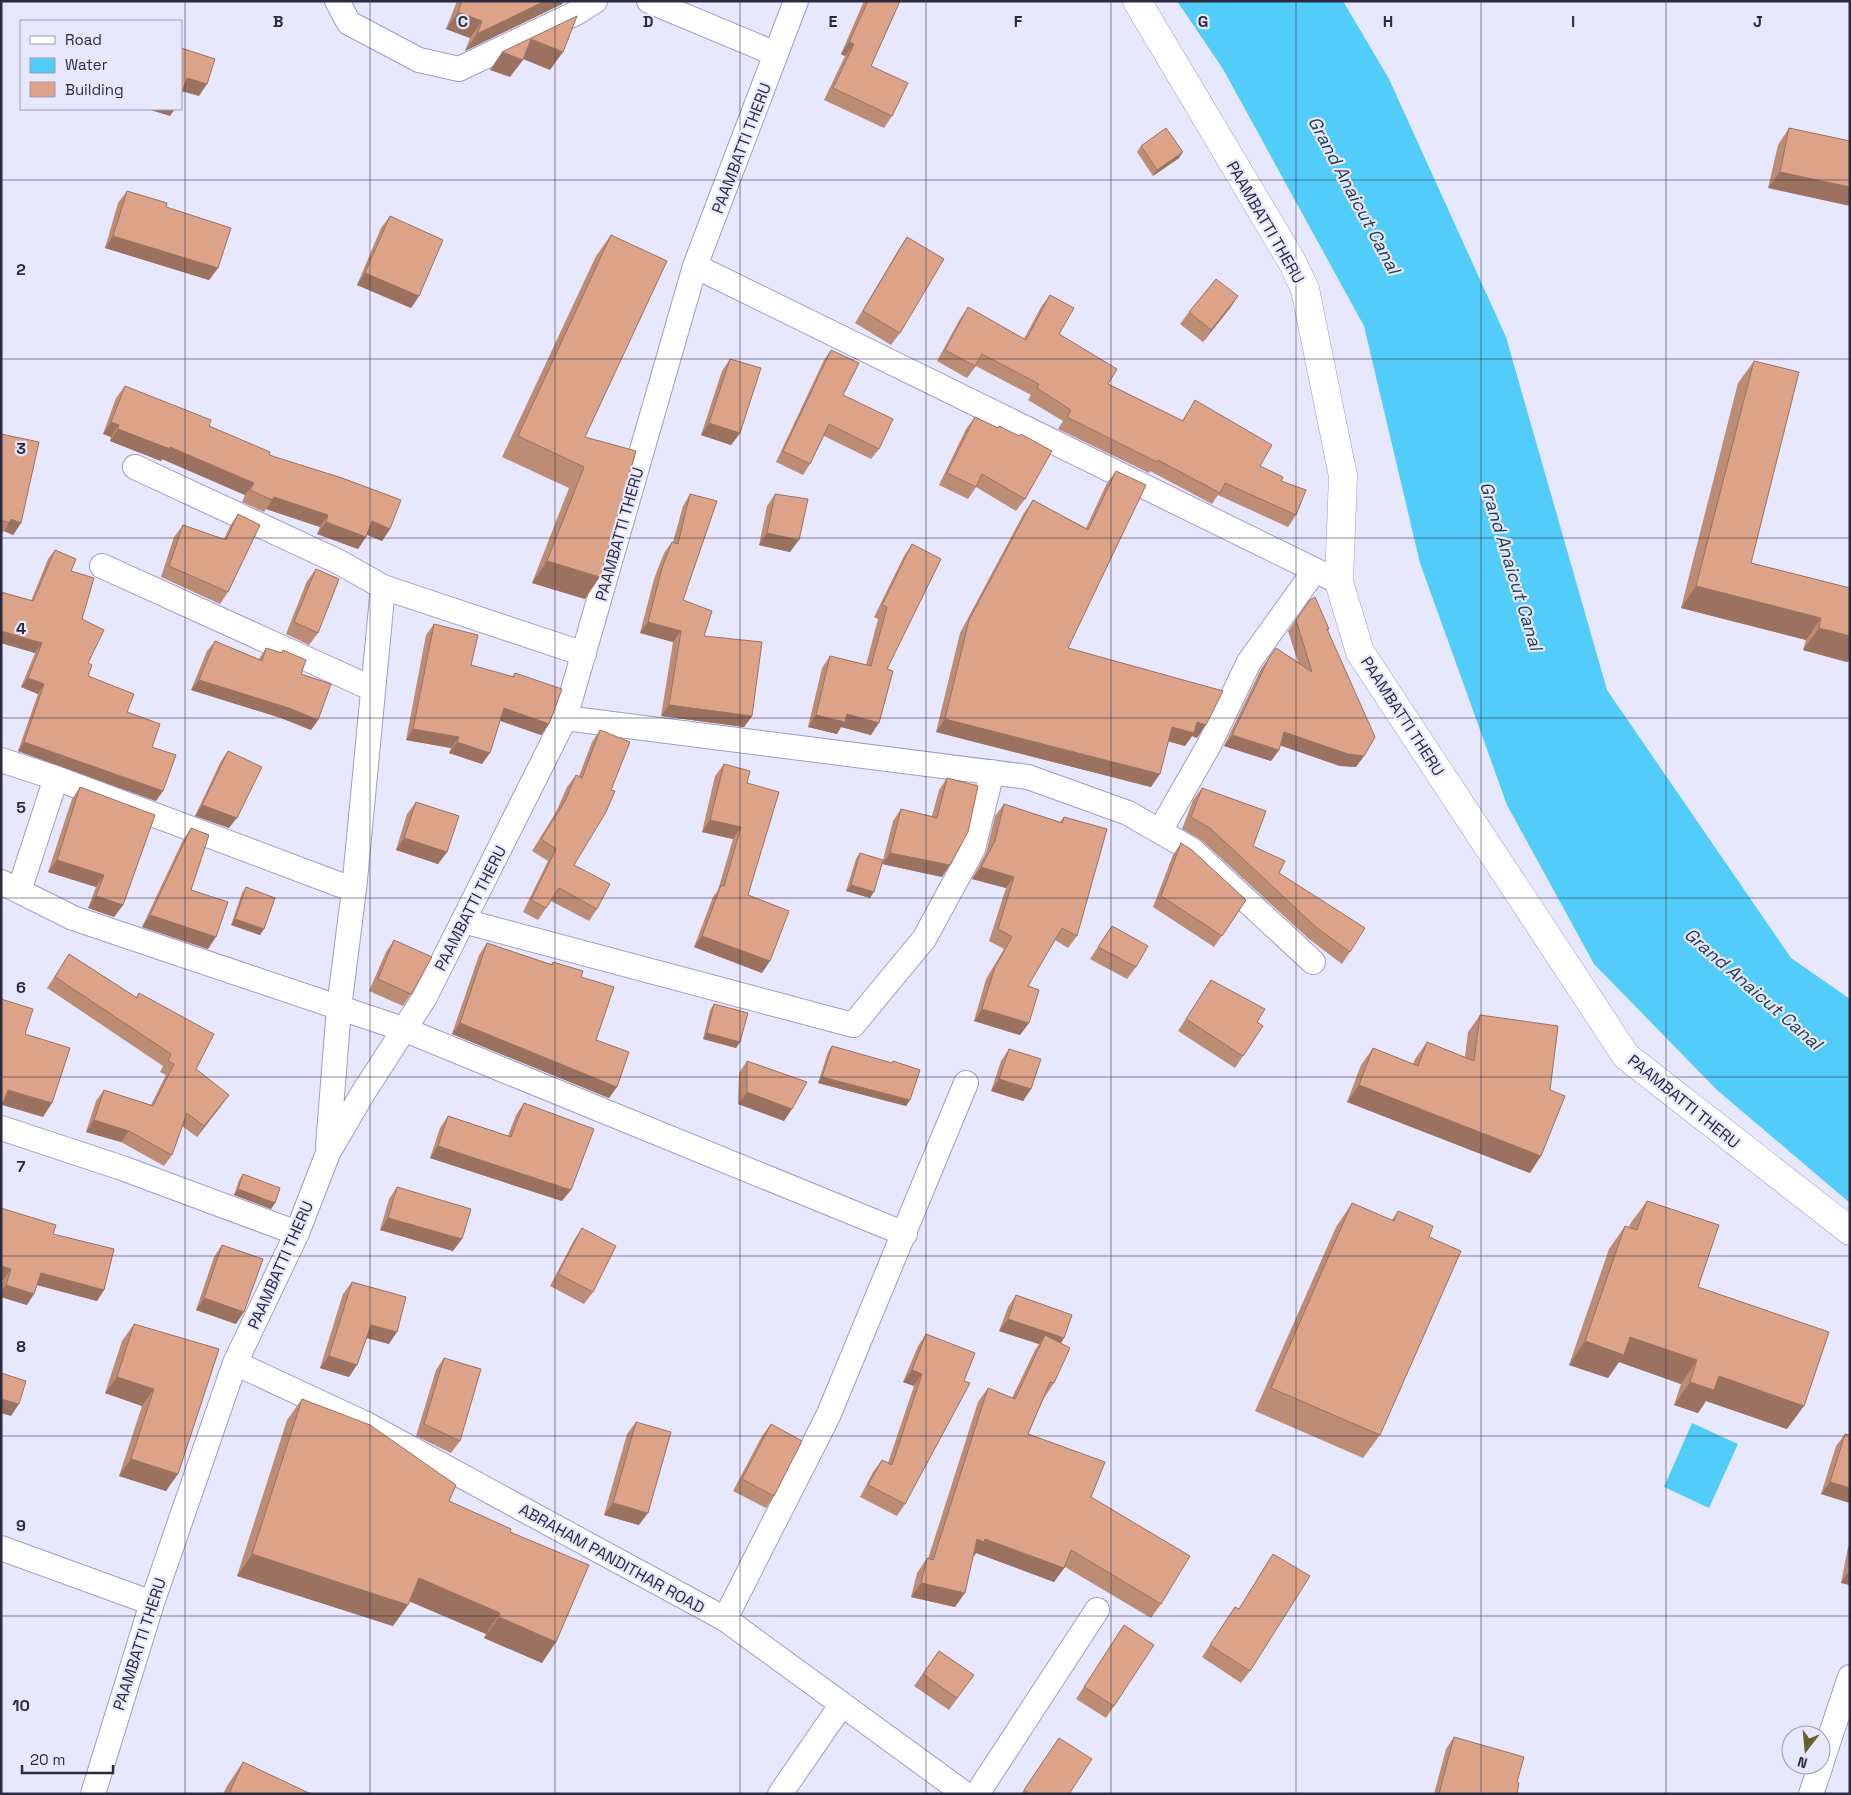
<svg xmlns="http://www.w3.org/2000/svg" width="1851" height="1795" font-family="'Space Grotesk',sans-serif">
<rect width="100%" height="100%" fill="#e7e7fe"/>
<path fill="#52ccf9" d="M1177 1H1343L1389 79 1506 337 1607 690 1791 958 1850 999V1203L1717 1090 1594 964 1507 805 1420 563 1364 326 1223 69Z
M1692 1423 1738 1444 1709 1508 1664 1487Z"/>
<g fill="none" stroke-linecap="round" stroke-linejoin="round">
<defs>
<path id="street" d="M337 1 349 23 419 60 459 69 576 13 595 1
M649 1 776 54
M695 266 1339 582
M135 467 339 562 383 587 584 654
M102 566 373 689
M565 718 1028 777 1128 813 1192 850 1313 962
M1 760 56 778
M1160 831 1209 745 1249 662 1315 570
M1 882 73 918 403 1029 905 1234
M19 891 56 778 354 890
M463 921 853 1025 924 939 973 849 992 772
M1 1128 122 1168 297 1233
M328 1146 339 1008 354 890 383 587
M235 1363 366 1424 725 1619 965 1794
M1 1548 152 1603
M725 1619 828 1416 966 1083
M1821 1764 1850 1677
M93 1794 152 1603 235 1363 297 1233 328 1153 363 1093 425 997 565 718 695 266 796 1
M780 1794 842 1704
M977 1794 1097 1610
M1811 1794 1821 1765"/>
<path id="secondary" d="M1137 1 1291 260 1305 289 1343 476 1339 582 1360 652 1626 1056 1850 1231"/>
</defs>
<use href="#street" stroke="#9d9bd1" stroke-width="26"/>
<use href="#secondary" stroke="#9d9bd1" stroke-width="29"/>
<use href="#street" stroke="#fff" stroke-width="24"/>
<use href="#secondary" stroke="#fff" stroke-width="28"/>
</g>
<path fill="#bd8c75" d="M457 1H564L562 4 465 51 470 38 446 29Z
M864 1H900L871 66 892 116 884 128 824 100 845 56 841 54Z
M1789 128 1850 141 1768 188 1778 145Z
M1141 146 1179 158 1153 176 1137 152Z
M127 191 166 207 218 268 209 280 105 248 118 203Z
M390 216 419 296 411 308 357 285 381 228Z
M611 235 585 437V599L532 583 569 488 502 457 596 256Z
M907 237 900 333 891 345 855 323 899 249Z
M1050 295 1059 334 1108 384 1182 421 1195 400 1260 466 1281 481 1296 515 1288 527 1218 495 1212 504 1150 471 1149 473 1058 429 1063 421 1028 400 1031 395 976 366 967 378 937 361 960 319 968 307 1024 339 1041 307Z
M1238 296 1230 308 1203 342 1180 324 1189 312Z
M831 350 843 395 879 449 871 459 824 436 810 464 803 475 776 462 824 360Z
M730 359 740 433 731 445 701 435 722 371Z
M1754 361 1751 563 1850 588V659L1847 662 1803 650 1806 640 1681 608 1738 383Z
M125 386 269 455 390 529 382 541 367 535 358 549 317 534 320 527 266 509 264 512 242 502 245 495 162 459 161 461 110 441 111 437 103 434 116 398Z
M975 417 1025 499 1016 511 976 487 968 499 939 485 966 429Z
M1 434 21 523 13 535 4 531 1 535Z
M1116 471 1068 648 1197 738 1192 736 1185 746 1168 741 1151 787 936 732 960 633 1024 513 1033 500 1086 528 1107 483Z
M690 494 683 600 704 636 752 716 744 727 661 716 673 642 640 633 654 579 664 553 672 542H673L683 506Z
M775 494 790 552 759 545 767 506Z
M238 514 228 592 220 604 161 577 174 537 183 525 224 539 230 526Z
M912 544 887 669 871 735 841 727 837 734 808 727 822 668 830 656 866 665 878 619 874 617 904 556Z
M55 550 71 571 82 619 88 663V676L127 712 152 747 156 801 18 751 38 694 21 687 35 653 1 643V592L31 601 48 559Z
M316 569 318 633 309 645 286 634 307 581Z
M1310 600 1329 629 1328 631 1364 756 1356 767 1340 766 1280 745 1279 750 1271 761 1224 746 1261 669 1276 648 1298 662 1288 631Z
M434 624 471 665 512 677 515 673 549 724 541 735 500 721 482 764 449 753 451 748 406 740 426 635Z
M215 641 259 659 266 648 281 653 283 650 301 674 318 720 311 730 281 718 191 690 207 651Z
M600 730 574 865 597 909 589 921 551 901 538 920 523 912 548 861 532 851 556 812 567 787 576 775 579 776 592 742Z
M228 751 229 828 195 816 221 761Z
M724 764 747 783 748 895 762 973 694 947 713 897 718 890 733 839 702 832 715 776Z
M947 778 942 877 882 864 870 898 846 891 856 859 860 853 883 860 893 821 901 809 932 816 939 790Z
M80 787 123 905 114 917 88 908 96 887 48 872 72 799Z
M1202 788 1253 846 1350 952 1342 964 1309 939 1201 840 1182 829 1193 800Z
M416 802 447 852 438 864 396 850 407 814Z
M1004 804 1060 822 1064 817 1077 936 1068 948 1055 940 1028 986 1020 1035 974 1021 986 979 1004 949 989 941 1006 888 972 879 986 853 995 816Z
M191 828V890L208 949 142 927 183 840Z
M1181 843 1246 900 1214 947 1153 907 1173 855Z
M246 887 260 935 231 925 242 893Z
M1112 926 1136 967 1127 979 1090 959Z
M394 940 411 994 403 1006 369 991 386 952Z
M487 943 551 964 553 962 581 977 609 1098 452 1034 479 955Z
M69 954 136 997 139 993 196 1069 229 1095 197 1137 182 1126 172 1155 164 1166 121 1142 86 1132 96 1101 104 1090 151 1105 166 1075 160 1072 163 1066 47 988Z
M1211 980 1257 1022 1263 1026 1235 1068 1178 1031Z
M714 1004 740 1042 736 1048 703 1039 710 1010Z
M1480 1015 1530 1173 1347 1102 1361 1065 1373 1048 1413 1064 1415 1059 1427 1042 1465 1057 1468 1032Z
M832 1046 892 1063 893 1061 910 1100 906 1106 818 1083 828 1052Z
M1009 1049 1031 1089 1023 1101 991 1091 1001 1061Z
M747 1061 784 1121 738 1104 739 1073Z
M524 1103 562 1201 430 1158 440 1128 448 1116 508 1136 516 1115Z
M243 1174 275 1203 271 1209 234 1195 239 1180Z
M397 1187 453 1251 380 1230 389 1199Z
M1647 1201 1698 1287 1787 1429 1706 1401 1698 1413 1674 1405 1681 1384 1619 1362 1608 1378 1569 1365 1609 1249 1625 1226 1629 1227 1630 1224Z
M1352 1203 1392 1220 1398 1211 1429 1237 1380 1435 1363 1458 1255 1411 1336 1227Z
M1 1208 53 1234 104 1290 97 1301 37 1285 27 1305 1 1297V1286L3 1280Z
M582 1228 593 1292 584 1304 550 1286 574 1240Z
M222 1245 236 1324 196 1310 214 1257Z
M352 1282 389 1344 367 1338 349 1377 320 1368 343 1294Z
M1016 1295 1064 1338 1061 1343 1054 1383 1044 1398 1028 1434 1091 1497 1161 1604 1151 1618 1065 1567 1054 1582 976 1553 974 1556H973L955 1607 911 1597 917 1573 927 1558 928 1559 978 1402 988 1388 1012 1398 1035 1350 1039 1344 999 1331 1008 1307Z
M134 1324 219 1349 166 1491 119 1476 142 1406 105 1393 122 1341Z
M926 1334 964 1381 905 1504 897 1516 860 1497 873 1472 882 1460 888 1463 914 1386 903 1382 918 1346Z
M444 1358 460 1441 451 1453 416 1436 436 1370Z
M302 1399 449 1501 510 1532 542 1663 484 1638 486 1634 409 1601 393 1626 237 1576 287 1420Z
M636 1422 639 1525 604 1515 627 1434Z
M771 1424 774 1496 766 1508 733 1491 762 1436Z
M1845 1434 1850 1435V1503L1821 1494 1836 1446Z
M1850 1545V1585L1841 1583 1848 1547Z
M1273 1554 1250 1671 1241 1683 1202 1657 1235 1607 1239 1609 1265 1566Z
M1124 1625 1114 1706 1106 1718 1076 1699Z
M939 1651 974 1675 949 1710 914 1686Z
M1454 1737 1517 1782V1794H1434L1446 1749Z
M1059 1738 1069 1794H1021Z
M243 1762 311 1794H223L227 1786Z"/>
<path fill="#9a725f" d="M545 1H564L562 4 465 51 477 34Z
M458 12 482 21 470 38 446 29Z
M531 39 563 52 550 70 518 57Z
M849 42 854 44 845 56 841 54Z
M502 52 523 60 510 77 490 70Z
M187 78 207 84 199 96 181 91Z
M147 109H175L170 116Z
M1183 152 1179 158 1153 176 1157 170Z
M1780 172 1850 187V206L1768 188Z
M113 236 218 268 209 280 105 248Z
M365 273 419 296 411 308 357 285Z
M1238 296 1230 308 1203 342 1211 330Z
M111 422 119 425 111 437 103 434Z
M709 423 740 433 731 445 701 435Z
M118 429 170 447 254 483 245 495 162 459 161 461 110 441Z
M274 497 328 515 320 527 266 509Z
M11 519 21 523 13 535 4 531Z
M372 521 390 529 382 541 363 533Z
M326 522 366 537 358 549 317 534Z
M767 533 799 540 790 552 759 545Z
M547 561 600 577 585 599 532 583Z
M1696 586 1821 618 1806 640 1681 608Z
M648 622 681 631 673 642 640 633Z
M1819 628 1850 636V659L1847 662 1803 650Z
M1 631 42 643 35 653 1 643Z
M28 678 44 684 38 694 21 687Z
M199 680 289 708 318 720 311 730 281 718 191 690Z
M669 705 752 716 744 727 661 716Z
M504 708 549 724 541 735 496 719Z
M847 714 879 723 871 735 841 727 837 734 808 727 816 715Z
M945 719 1160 774 1151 787 936 732Z
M1197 722 1206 725 1197 738 1192 736 1185 746 1163 740 1172 727Z
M413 729 459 737 451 748 406 740Z
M1284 732 1364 756 1356 767 1340 766 1276 744Z
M1232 735 1279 750 1271 761 1224 746Z
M24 742 163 791 156 801 18 751Z
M457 742 490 753 482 764 449 753Z
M202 805 237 818 229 828 195 816Z
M710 820 741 827 733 839 702 832Z
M404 838 447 852 438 864 396 850Z
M890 853 950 865 942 877 882 864Z
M57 860 104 875 96 887 48 872Z
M981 867 1014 877 1006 888 972 879Z
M851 885 874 892 870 898 846 891Z
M96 896 123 905 114 917 88 908Z
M150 915 216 937 208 949 142 927Z
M235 919 264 929 260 935 231 925Z
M702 936 770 961 762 973 694 947Z
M982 1009 1029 1023 1020 1035 974 1021Z
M460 1023 617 1087 609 1098 452 1034Z
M707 1033 740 1042 736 1048 703 1039Z
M822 1077 910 1100 906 1106 818 1083Z
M999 1079 1031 1089 1023 1101 991 1091Z
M1359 1085 1541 1156 1530 1173 1347 1102Z
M8 1090 52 1103 43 1117 2 1105 1 1106Z
M747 1092 792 1109 784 1121 738 1104Z
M229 1095 221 1106 197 1137 204 1126Z
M94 1120 129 1131 121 1142 86 1132Z
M438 1146 571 1190 562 1201 430 1158Z
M238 1189 275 1203 271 1209 234 1195Z
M388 1218 462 1239 453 1251 380 1230Z
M1 1266 11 1269 3 1280H1Z
M41 1273 104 1290 97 1301 33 1284Z
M6 1285 34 1294 27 1305 1 1297V1292Z
M204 1298 244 1312 236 1324 196 1310Z
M1008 1319 1064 1338 1056 1350 1045 1335 1039 1344 999 1331Z
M371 1325 397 1332 389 1344 363 1337Z
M1630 1337 1697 1360 1681 1384 1619 1362 1608 1378 1569 1365 1585 1341Z
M329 1356 357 1365 349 1377 320 1368Z
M912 1370 922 1374 914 1386 903 1382Z
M1719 1376 1804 1406 1787 1429 1706 1401 1698 1413 1674 1405 1690 1382Z
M117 1377 154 1389 142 1406 105 1393Z
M1 1399 19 1404 11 1416 1 1413Z
M131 1459 178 1474 166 1491 119 1476Z
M1830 1482 1850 1488V1503L1821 1494Z
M613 1503 648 1513 639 1525 604 1515Z
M977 1539H985L1064 1568 1054 1582 976 1553 974 1556 967 1554Z
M252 1554 408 1605 393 1626 237 1576Z
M1849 1571H1850V1585L1841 1583Z
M419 1578 500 1613 486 1634 404 1599Z
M921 1583 965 1593 955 1607 911 1597Z
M499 1617 556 1642 542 1663 484 1638Z"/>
<path fill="#dca388" stroke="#9a725f" d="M462 1H545L477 34 482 21 458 12Z
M868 1H900L871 66 908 83 892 116 833 88 854 44 849 42Z
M577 16 563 52 531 39 523 60 502 52Z
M181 48 215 59 207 84 187 78 181 95Z
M1166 128 1183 152 1157 170 1141 146Z
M1789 128 1850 141V187L1780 172Z
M127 191 167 203 166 207 231 228 218 268 113 236Z
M390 216 443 240 419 296 365 273Z
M611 235 667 261 585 437 636 451 600 577 547 561 584 467 518 436Z
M907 237 944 259 900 333 863 311Z
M1216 279 1238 296 1211 330 1189 312Z
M1050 295 1074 308 1059 334 1117 369 1108 384 1183 421 1195 400 1272 445 1260 466 1283 477 1281 481 1306 490 1296 515 1225 483 1220 493 1158 460 1157 462 1067 417 1071 410 1037 388 1039 384 982 354 975 366 945 350 968 307 1026 340Z
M831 350 859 363 843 395 893 419 879 449 829 424 810 464 783 451Z
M730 359 761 368 740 433 709 423Z
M1754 361 1799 372 1751 563 1850 588V636L1819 628 1821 618 1696 586Z
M125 386 211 420 209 426 270 452 269 455 342 478 401 500 390 529 372 521 366 537 326 522 328 515 274 497 272 500 250 490 254 483 170 447V449L118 429 119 425 111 422Z
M975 417 998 428 999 426 1019 436 1021 434 1052 451 1025 499 982 474 976 487 947 473Z
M1 434 39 442 21 523 11 519 9 523 1 520Z
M1116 471 1146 485 1068 648 1223 691 1206 725 1197 722 1194 733 1172 727 1160 774 945 719 969 620 1033 500 1088 530Z
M690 494 717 501 683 600 712 611 704 636 762 642 752 716 669 705 681 631 648 622 662 568 672 542 678 544Z
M775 494 808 499 799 540 767 533Z
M238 514 260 525 228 592 169 566 183 525 226 540Z
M912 544 941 559 887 669 893 671 879 723 847 714 845 722 816 715 830 656 871 666 887 607 882 605Z
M55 550 76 559 71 571 94 578 82 619 104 630 88 663 92 665 88 676 134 694 127 712 160 724 152 747 176 755 163 791 24 742 44 684 28 678 42 643 1 631V592L33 601Z
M316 569 339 579 318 633 294 622Z
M1315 597 1329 629H1327L1375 737 1364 756 1348 754 1284 732 1279 750 1232 735 1269 658 1276 648 1312 672 1296 620 1310 600Z
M434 624 478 635 471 665 514 677 515 673 562 689 549 724 504 708 490 753 457 742 459 737 413 729Z
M215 641 262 661 266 648 282 653 283 650 306 660 301 674 331 684 318 720 289 708 199 680Z
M600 730 630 742 611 790 615 791 606 812 574 865 610 884 597 909 559 888 546 908 531 900 556 849 541 839 565 801 576 775 582 778Z
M228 751 262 767 237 818 202 805Z
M724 764 750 771 747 783 779 792 748 895 789 911 770 961 702 936 721 885 724 886 741 827 710 820Z
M947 778 978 786 968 832 950 865 890 853 901 809 937 818Z
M80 787 155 815 123 905 96 896 104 875 57 860Z
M1202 788 1266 811 1253 846 1285 861 1279 873 1365 928 1350 952 1317 928 1210 828 1191 817Z
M416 802 459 816 447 852 404 838Z
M1004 804 1062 823 1064 817 1107 829 1077 936 1062 928 1028 986 1039 990 1029 1023 982 1009 995 967 1012 937 998 929 1014 877 981 867 995 841Z
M191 828 209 835 191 890 228 902 216 937 150 915Z
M1181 843 1192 850 1246 900 1222 936 1161 896Z
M860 853 883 860 874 892 851 885Z
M246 887 275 898 264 929 235 919Z
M1112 926 1148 946 1136 967 1098 947Z
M394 940 432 957 411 994 378 979Z
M487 943 552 965 553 962 583 971 581 977 614 987 596 1040 629 1052 617 1087 460 1023Z
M69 954 137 998 139 993 214 1034 196 1069 229 1095 204 1126 187 1113 172 1155 129 1131 94 1120 104 1090 153 1106 174 1064 168 1061 171 1054 55 977Z
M1211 980 1265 1009 1257 1022 1263 1026 1243 1056 1186 1019Z
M1 999 33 1009 25 1034 70 1048 52 1103 8 1090 3 1103 1 1105Z
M714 1004 748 1013 740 1042 707 1033Z
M1480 1015 1558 1026 1550 1090 1565 1096 1541 1156 1359 1085 1373 1048 1418 1066 1427 1042 1474 1061Z
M832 1046 892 1063 893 1061 920 1070 910 1100 822 1077Z
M1009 1049 1041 1059 1031 1089 999 1079Z
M747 1061 807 1082 792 1109 747 1092Z
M524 1103 594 1129 571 1190 438 1146 448 1116 511 1137Z
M243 1174 280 1188 275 1203 238 1189Z
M397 1187 471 1209 462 1239 388 1218Z
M1647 1201 1719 1225 1698 1287 1829 1332 1804 1406 1719 1376 1714 1390 1690 1382 1697 1360 1630 1337 1624 1355 1585 1341 1625 1226 1637 1230Z
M1352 1203 1394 1221 1398 1211 1433 1226 1429 1237 1461 1251 1380 1435 1271 1388Z
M1 1208 56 1225 53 1234 114 1249 104 1290 41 1273 34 1294 6 1285 11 1269 1 1266Z
M582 1228 616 1246 593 1292 558 1274Z
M222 1245 263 1259 244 1312 204 1298Z
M352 1282 406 1297 397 1332 371 1325 357 1365 329 1356Z
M1016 1295 1072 1315 1064 1338 1008 1319Z
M134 1324 219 1349 178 1474 131 1459 154 1389 117 1377Z
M926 1334 975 1353 964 1381 970 1383 905 1504 868 1485 882 1460 892 1465 922 1374 912 1370Z
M1045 1335 1070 1348 1054 1383 1050 1382 1028 1434 1105 1462 1091 1497 1190 1556 1161 1604 1071 1550 1064 1568 985 1539 984 1542 977 1539 965 1593 921 1583 927 1558 933 1560 988 1388 1015 1399Z
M444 1358 481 1369 460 1441 424 1424Z
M1 1373 26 1381 19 1404 1 1399Z
M302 1399 370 1425 456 1485 449 1501 511 1529 510 1532 589 1565 556 1642 499 1617 500 1613 419 1578 408 1605 252 1554Z
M636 1422 671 1432 648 1513 613 1503Z
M771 1424 802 1441 774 1496 742 1479Z
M1845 1434 1850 1435V1488L1830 1482Z
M1273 1554 1310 1576 1250 1671 1210 1645 1235 1607 1239 1609Z
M1124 1625 1154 1645 1114 1706 1084 1687Z
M939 1651 974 1675 957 1698 923 1674Z
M1454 1737 1524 1757 1517 1782 1519 1783 1517 1794H1439Z
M1059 1738 1092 1759 1069 1794H1030L1024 1790Z
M243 1762 311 1794H229Z"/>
<path fill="none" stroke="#2b2a40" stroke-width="1" stroke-opacity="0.55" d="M185 1V1794M370 1V1794M555 1V1794M740 1V1794M926 1V1794M1111 1V1794M1296 1V1794M1481 1V1794M1666 1V1794M1 180H1850M1 359H1850M1 538H1850M1 718H1850M1 898H1850M1 1077H1850M1 1256H1850M1 1436H1850M1 1616H1850"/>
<g text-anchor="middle" stroke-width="4.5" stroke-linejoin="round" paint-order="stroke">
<g font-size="16" fill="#2b2a40" stroke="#e7e7fe">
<text transform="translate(741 148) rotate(-69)" y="6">PAAMBATTI THERU</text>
<text transform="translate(1266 222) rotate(60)" y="6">PAAMBATTI THERU</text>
<text transform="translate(619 534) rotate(-74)" y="6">PAAMBATTI THERU</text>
<text transform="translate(1403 716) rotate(57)" y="6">PAAMBATTI THERU</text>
<text transform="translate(470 908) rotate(-63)" y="6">PAAMBATTI THERU</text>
<text transform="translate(1684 1101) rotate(39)" y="6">PAAMBATTI THERU</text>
<text transform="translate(280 1265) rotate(-66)" y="6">PAAMBATTI THERU</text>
<text transform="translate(612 1558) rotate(29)" y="6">ABRAHAM PANDITHAR ROAD</text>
<text transform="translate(139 1644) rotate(-72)" y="6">PAAMBATTI THERU</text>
</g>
<g font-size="18" font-style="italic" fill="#243e49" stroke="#e7e7fe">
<text transform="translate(1354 195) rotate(62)" y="6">Grand Anaicut Canal</text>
<text transform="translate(1511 566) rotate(73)" y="6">Grand Anaicut Canal</text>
<text transform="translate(1753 989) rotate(41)" y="6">Grand Anaicut Canal</text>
</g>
</g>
<g font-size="16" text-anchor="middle" font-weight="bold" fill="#2b2a40" stroke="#e7e7fe" stroke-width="4.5" stroke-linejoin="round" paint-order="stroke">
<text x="278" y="27">B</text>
<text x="463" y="27">C</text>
<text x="648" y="27">D</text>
<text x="833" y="27">E</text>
<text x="1018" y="27">F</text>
<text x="1203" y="27">G</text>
<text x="1388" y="27">H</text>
<text x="1573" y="27">I</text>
<text x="1758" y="27">J</text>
<text x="21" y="275">2</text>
<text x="21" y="454">3</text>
<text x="21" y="634">4</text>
<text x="21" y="813">5</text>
<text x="21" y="993">6</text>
<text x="21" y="1172">7</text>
<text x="21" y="1352">8</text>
<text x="21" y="1531">9</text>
<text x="21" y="1711">10</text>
</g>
<rect width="1851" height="1795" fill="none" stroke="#2b2a40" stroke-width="5"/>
<rect x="20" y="20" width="162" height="90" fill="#e7e7fe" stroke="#9c9bb2"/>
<rect x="30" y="36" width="25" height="8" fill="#ffffff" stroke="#9c9bb2"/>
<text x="65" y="45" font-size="15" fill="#2b2a40">Road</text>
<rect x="30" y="58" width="25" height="15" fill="#52ccf9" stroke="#9c9bb2"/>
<text x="65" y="70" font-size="15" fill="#2b2a40">Water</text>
<rect x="30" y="82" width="25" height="15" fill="#dca388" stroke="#9c9bb2"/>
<text x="65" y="95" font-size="15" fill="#2b2a40">Building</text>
<g transform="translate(1806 1750) rotate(196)"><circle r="24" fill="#e7e7fe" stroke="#9c9bb2"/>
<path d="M0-4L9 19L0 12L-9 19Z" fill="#63602c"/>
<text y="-8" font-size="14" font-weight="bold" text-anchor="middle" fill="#2b2a40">N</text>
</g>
<path d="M22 1765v8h91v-8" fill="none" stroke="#2b2a40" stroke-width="2.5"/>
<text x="30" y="1765" font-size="15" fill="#2b2a40" stroke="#e7e7fe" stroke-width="4" paint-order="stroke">20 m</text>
</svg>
